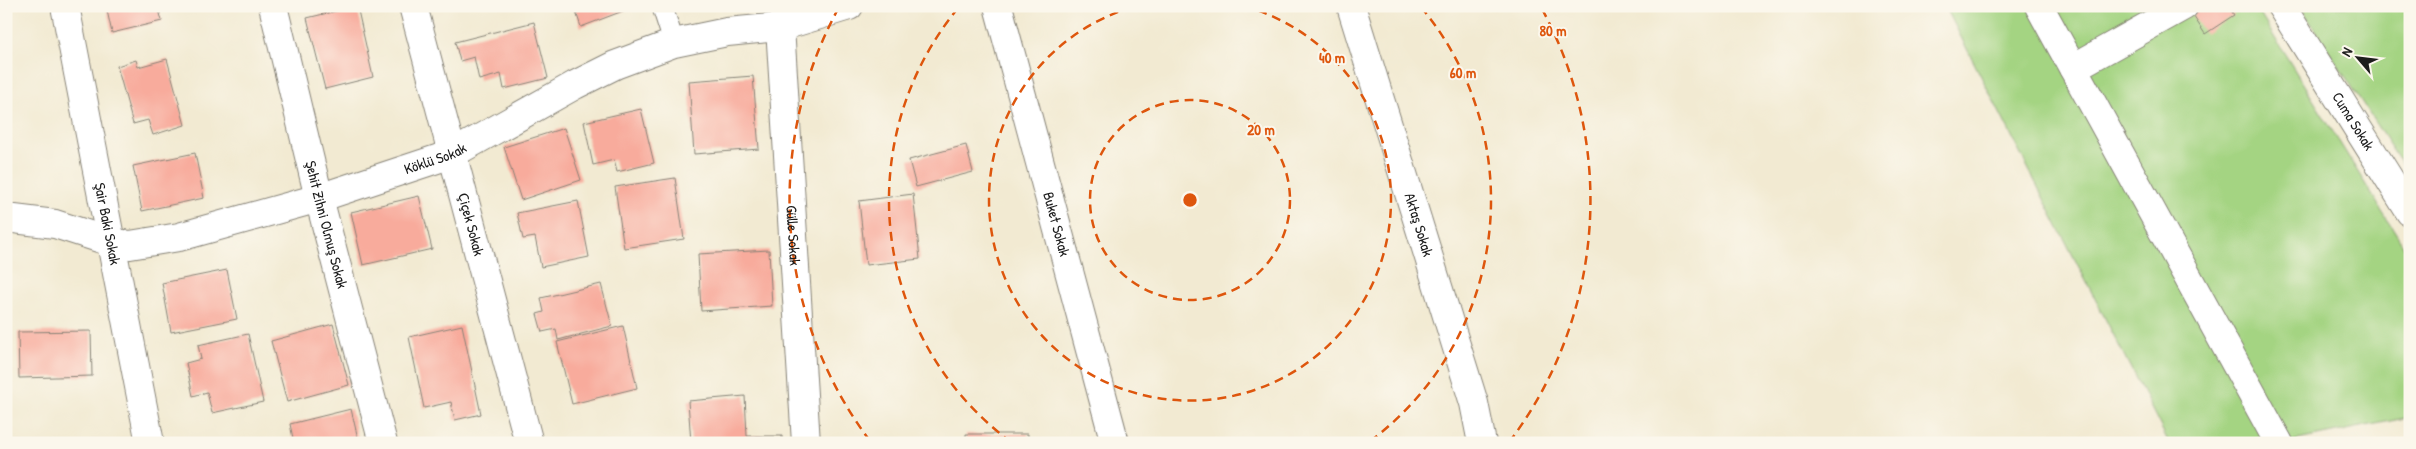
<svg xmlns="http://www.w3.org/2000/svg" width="2416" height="449" font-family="'Patrick Hand',sans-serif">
<rect width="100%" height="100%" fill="#fbf7ec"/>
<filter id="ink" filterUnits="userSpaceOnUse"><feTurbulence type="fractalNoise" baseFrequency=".02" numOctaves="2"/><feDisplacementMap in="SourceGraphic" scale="10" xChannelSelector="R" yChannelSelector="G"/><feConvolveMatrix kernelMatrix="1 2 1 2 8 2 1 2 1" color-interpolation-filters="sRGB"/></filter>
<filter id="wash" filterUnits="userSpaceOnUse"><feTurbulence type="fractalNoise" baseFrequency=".0096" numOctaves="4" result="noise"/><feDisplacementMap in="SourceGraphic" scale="20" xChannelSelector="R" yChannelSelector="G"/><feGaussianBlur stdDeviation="1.12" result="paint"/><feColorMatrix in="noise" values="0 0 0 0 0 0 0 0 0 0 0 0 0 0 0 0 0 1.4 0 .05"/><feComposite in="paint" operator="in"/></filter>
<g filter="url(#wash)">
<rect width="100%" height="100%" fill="#f2ead2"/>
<path fill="#a4d482" stroke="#60784f" d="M1945 6H2255L2410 256V417L2283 443H2169Z
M2300 6H2410V177Z"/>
<g id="blocks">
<path fill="#f8ab9c" d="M106 6H158L162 21 112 33Z
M357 6 373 77 325 89 307 18Z
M574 6H636L581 27Z
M2198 6H2228L2234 15 2205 34 2190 11Z
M534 22 548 78 504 89 501 74 479 80 474 57 460 61 455 42Z
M167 59 185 125 153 135 148 120 133 124 117 66 136 60 138 67Z
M753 76 759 149 694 154 689 81Z
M641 109 654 163 617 172 614 160 593 165 584 122Z
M564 128 581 180 521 200 504 147Z
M966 145 973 172 916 187 909 160Z
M195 153 204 198 142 211 133 166Z
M675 178 684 239 624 248 615 187Z
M913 194 920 259 866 265 859 201Z
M419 196 432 249 363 265 351 212Z
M578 201 589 257 541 267 535 237 523 239 517 213Z
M769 250 772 306 701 311 698 254Z
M227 270 237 319 171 332 162 283Z
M601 284 612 326 558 340 556 329 542 332 537 314 544 312 541 298Z
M333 324 349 385 287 402 271 341Z
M462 325 481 414 455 420 451 402 424 408 409 337Z
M623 326 637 388 572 404 557 342Z
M91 331 92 376 19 378 18 332Z
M248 334 263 402 212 413 207 392 193 396 186 363 201 359 198 345Z
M745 396 747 436H782V443H691L688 401Z
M351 409 359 443H294L290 424Z
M966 434H1028V443H966Z"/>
</g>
</g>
<g filter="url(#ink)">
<use href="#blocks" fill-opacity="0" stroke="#878377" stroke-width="1"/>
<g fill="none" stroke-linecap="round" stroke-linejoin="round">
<defs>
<path id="lane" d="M662 6 674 43"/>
<g id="street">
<path id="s1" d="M65 6 150 443"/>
<path id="s2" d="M273 6 319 198 383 443"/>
<path id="s3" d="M413 6 529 443"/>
<path id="s4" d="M998 6 1115 443"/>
<path id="s5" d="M1351 6 1474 403 1482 443"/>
<path d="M2039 6 2279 443"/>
<path id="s6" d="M2281 6 2410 212"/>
<path id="s7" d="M780 27 806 443"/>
<path d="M2073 68 2184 6"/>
<path id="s8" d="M6 218 55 224 111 242 130 245 179 237 319 198 452 154 575 85 615 65 674 43 727 32 780 27 849 6"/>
</g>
</defs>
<use href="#lane" stroke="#878377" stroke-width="22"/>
<use href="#street" stroke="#878377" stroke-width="30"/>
<use href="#lane" stroke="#fff" stroke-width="20"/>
<use href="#street" stroke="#fff" stroke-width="28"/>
</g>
</g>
<g fill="none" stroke="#de560d" stroke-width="2.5" stroke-dasharray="9 6">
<circle cx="1190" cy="200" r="100"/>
<path d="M1244 6A201 201 0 1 1 1136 6"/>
<path d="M1011 442A301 301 0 0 1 959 7M1421 7A301 301 0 0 1 1369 442"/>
<path d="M870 441A401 401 0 0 1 838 9M1542 9A401 401 0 0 1 1510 441"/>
</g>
<g text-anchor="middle" stroke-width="4" stroke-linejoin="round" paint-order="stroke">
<g font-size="15" fill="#1c1c1c" stroke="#fbf7ec">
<text dy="5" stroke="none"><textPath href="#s6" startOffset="136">Cuma Sokak</textPath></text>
<text dy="5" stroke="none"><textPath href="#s8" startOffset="445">Köklü Sokak</textPath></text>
<text dy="5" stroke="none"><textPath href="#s1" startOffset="222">Şair Baki Sokak</textPath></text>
<text dy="5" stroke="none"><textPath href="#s5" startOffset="229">Aktaş Sokak</textPath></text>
<text dy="5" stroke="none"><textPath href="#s2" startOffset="225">Şehit Zihni Olmuş Sokak</textPath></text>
<text dy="5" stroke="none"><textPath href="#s3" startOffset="226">Çiçek Sokak</textPath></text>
<text dy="5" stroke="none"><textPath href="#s4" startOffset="226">Buket Sokak</textPath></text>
<text dy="5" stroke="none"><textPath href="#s7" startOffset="209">Gülle Sokak</textPath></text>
</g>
</g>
<circle cx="1190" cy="200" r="8" fill="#de560d" stroke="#fbf7ec" stroke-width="2.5"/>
<g font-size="15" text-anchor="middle" font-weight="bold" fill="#de560d" stroke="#fbf7ec" stroke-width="4" stroke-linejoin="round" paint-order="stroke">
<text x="1553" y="36">80 m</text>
<text x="1332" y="63">40 m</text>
<text x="1463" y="78">60 m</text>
<text x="1261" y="135">20 m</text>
</g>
<rect width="2416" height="449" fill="none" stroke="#fbf7ec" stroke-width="25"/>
<g transform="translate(2358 58) rotate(298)" stroke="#fbf7ec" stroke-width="4" paint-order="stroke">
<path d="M0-4L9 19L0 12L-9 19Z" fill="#1c1c1c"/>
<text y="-8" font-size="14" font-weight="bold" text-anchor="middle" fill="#1c1c1c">N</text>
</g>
</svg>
